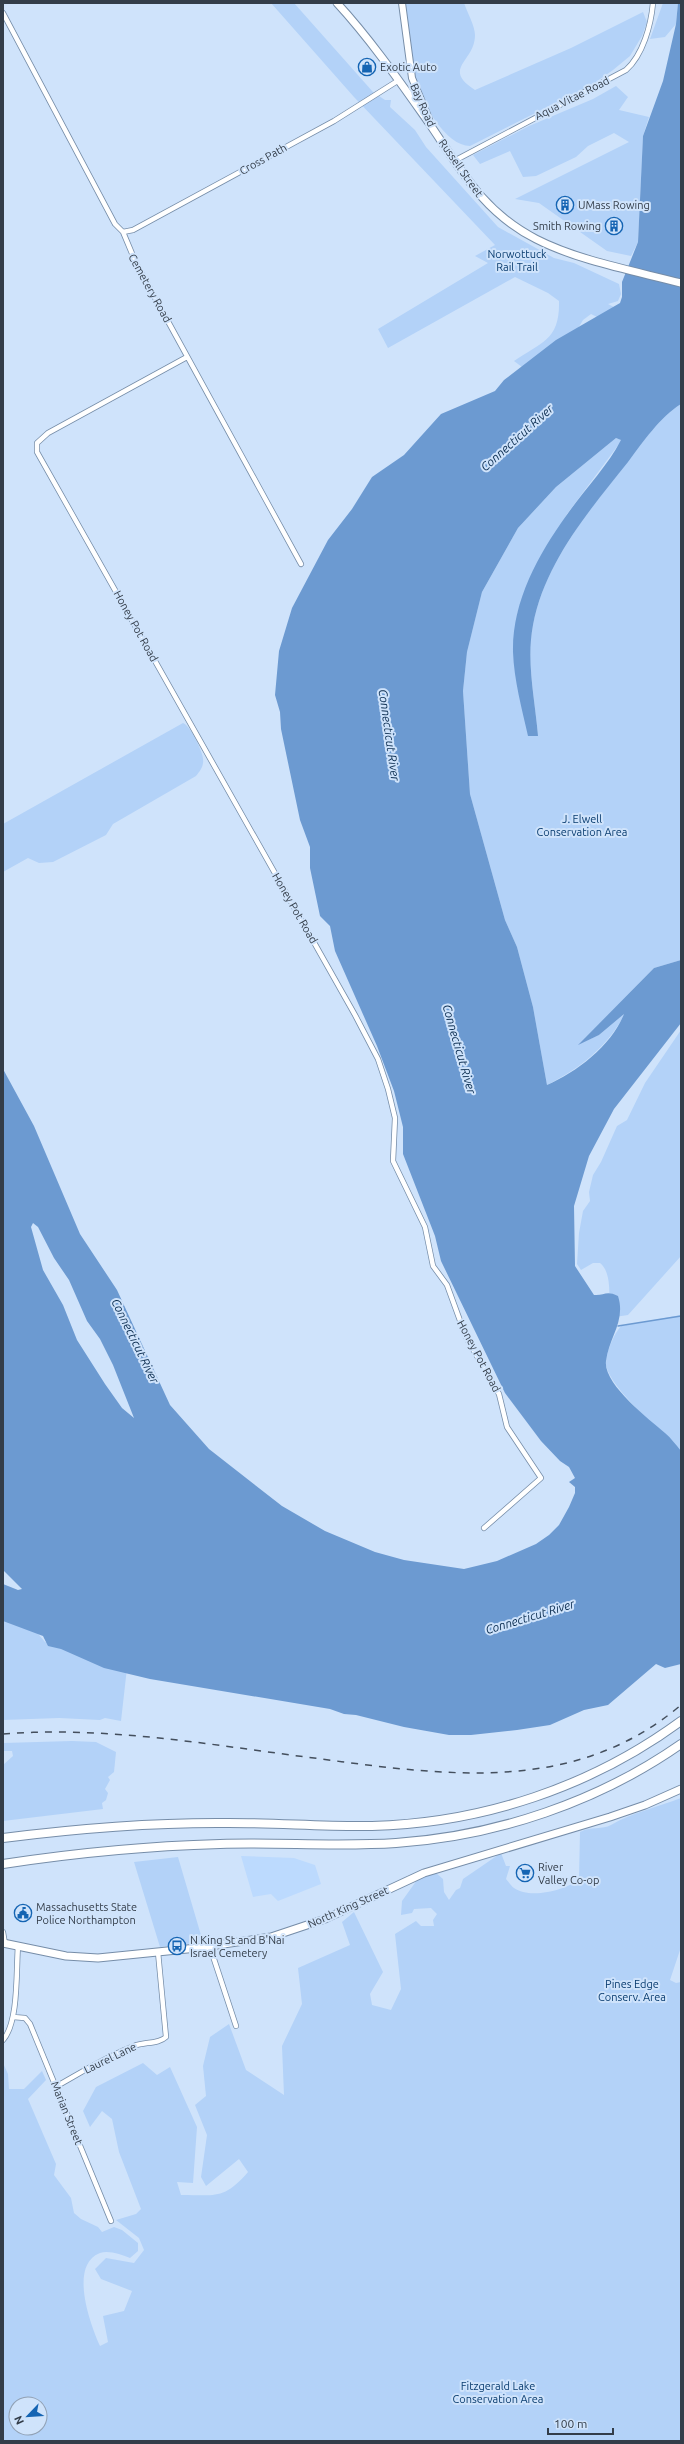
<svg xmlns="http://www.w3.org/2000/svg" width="684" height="2444" font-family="Ubuntu,sans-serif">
<rect width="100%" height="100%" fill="#cfe3fb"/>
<path fill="#bcdafe" d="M241 1856 294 1858 315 1865 321 1884 278 1901 271 1894 253 1897Z"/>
<path fill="#b3d2f8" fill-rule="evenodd" d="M271 3H294L373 92 385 100H391L390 107 415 130 426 147 498 227 554 258 574 263 619 284 621 294 618 301 608 304 670 336 660 348 591 314 583 320 577 330 522 367 514 361C542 342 560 340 559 301L548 293 515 277 388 348 378 329 488 263 475 256 495 245 354 97Z
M404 3H464C467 12 475 26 475 35 475 62 441 68 475 90L571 48 643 12 647 22 642 36 630 56 613 70 593 84 470 146C446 146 422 103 416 82 408 57 407 29 404 3Z
M663 3H678L676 24 665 37 650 39Z
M616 86 628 97 619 110 649 117 643 136 638 242 631 256 607 251 539 203 515 199 629 142 614 133 588 146 576 157 536 176 523 177 510 151 480 164 473 155 529 126 593 99Z
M681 404V960L654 968 579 1044 599 1035 625 1013C609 1046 579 1069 547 1085L533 1007 517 947 505 920 470 794 463 691 467 652 482 592 518 528 556 487 616 438 622 440 567 514 517 613 538 736C535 699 526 662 533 625 545 562 589 511 628 461 643 442 660 417 681 404Z
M183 723C190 725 203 752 203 759 204 766 200 771 196 776L113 824 106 835 53 862 39 863 28 858 3 872V824Z
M681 1030V1256L628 1315 608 1318C609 1303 613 1273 600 1263H593L581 1270 577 1264 579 1233 583 1211 590 1201 589 1192 593 1175 601 1162 617 1126 627 1120 645 1083Z
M681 1315V1452C664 1434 606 1385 606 1363 606 1352 614 1334 621 1326Z
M3 1605 29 1623 45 1642 127 1668 121 1721 105 1718 100 1720 59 1718 3 1720Z
M72 1741 96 1742 116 1752 114 1772 108 1777 110 1780 105 1789 108 1793 106 1800 102 1803 103 1809 3 1821V1765L13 1756 12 1751H3V1743Z
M681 1798V1947L670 1980 676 1983 681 1982V2441H3V2063L8 2074 9 2089H24L42 2071 46 2080 28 2099 56 2164 54 2175 71 2198 74 2213 81 2219 98 2227 102 2232 114 2227 122 2230 138 2243V2251L130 2258C122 2255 109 2250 100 2253 68 2265 91 2326 100 2346L108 2342 103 2316 124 2311 132 2291 101 2279 95 2269 106 2258 134 2263 144 2250 139 2238 116 2220 136 2214 141 2209 119 2152 112 2119 102 2111 90 2127 83 2111 96 2087 143 2063 157 2075 170 2067 197 2127 193 2183 177 2182 181 2195C215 2195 224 2200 248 2172L239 2159 206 2186 201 2177 207 2135 195 2105 206 2096 203 2066 210 2037 229 2024 246 2070 284 2095 282 2046 302 2004 298 1968 350 1945 342 1922 354 1912 383 1972 370 1994 372 2005 391 2010 401 1989 395 1934 416 1921 421 1926H434L433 1920 437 1914 431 1908 414 1909 412 1913 401 1915 402 1901 417 1880 436 1873 443 1879 444 1892 449 1900 456 1890 460 1888 463 1879 501 1853 506 1866H510L506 1879C509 1882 511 1886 514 1888 529 1899 566 1891 579 1879L580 1832C590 1826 603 1830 611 1825 631 1813 658 1807 681 1798ZM16 2404H40V2428H16Z
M178 1857 203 1942 160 1947 134 1862Z"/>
<path fill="#6c9ad1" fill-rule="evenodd" d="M678 3H681V404C660 417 643 442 628 462 589 511 545 562 533 625 526 662 535 699 538 736H528C522 709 514 680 513 652 512 602 538 555 566 516 584 490 607 467 621 440L616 438 556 487 518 528 482 592 467 652 463 691 470 794 505 920 517 947 533 1007 547 1085C577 1072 612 1045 624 1014L599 1035 578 1045 654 968 681 960V1023L614 1109 589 1156 574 1206 575 1266 594 1295C604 1296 606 1290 618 1296 626 1321 609 1337 606 1361 603 1384 649 1419 665 1433 671 1438 676 1445 681 1451V1664L665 1668 656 1664 608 1705 584 1710 550 1725 517 1730 471 1735H449L404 1727 356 1715 344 1714 330 1709 150 1679 104 1668 61 1649 48 1646 43 1636 3 1621V1584L18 1590 22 1589 3 1570V1069L34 1126 80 1234 117 1290 170 1405 209 1449 282 1506 325 1531 375 1552 404 1560 464 1569 497 1561 536 1544 549 1535 559 1525 569 1507 575 1493V1487L569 1482 575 1478 569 1467 560 1461 541 1441 505 1393 441 1261 435 1236 403 1154V1127L394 1091 377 1046 335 951 330 926 320 916 310 868V847L300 820 281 729 280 712 275 695 279 651 292 608 328 540 352 509 372 477 404 455 441 414 495 391 504 380 556 340 620 303 622 297V282L638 242 643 136 663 81 676 24ZM33 1223 38 1227 54 1258 69 1280 87 1321 100 1339 113 1365 134 1418 122 1408 105 1384 77 1340 63 1305 43 1270 31 1227Z"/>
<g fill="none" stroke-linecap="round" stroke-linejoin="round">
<path stroke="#6c9ad1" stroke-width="1.5" d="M618 1326 681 1316"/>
<defs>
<path id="minor" d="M3 13 115 224 123 232 136 263 301 564
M454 161 626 70C643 55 651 25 653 3
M123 232 133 230 334 121 399 80
M187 357 48 433 37 443V452L355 1015 378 1059 388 1089 395 1118 393 1161 425 1227 433 1266 447 1285 466 1337 499 1394 507 1427 541 1478 484 1528
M3 1932 5 1944
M210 1947 236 2026
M13 2017 25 2018 30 2024 111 2221
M3 2040C19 2022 16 1970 18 1946
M57 2086C82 2072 107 2056 134 2046 143 2042 159 2044 166 2037L158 1952"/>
<path id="secondary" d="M402 3 412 78 429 119"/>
<path id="primary" d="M3 1943 66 1956 98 1958 197 1948 271 1937 325 1919 424 1873 610 1817 645 1805 681 1789"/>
<path id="trunk" d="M337 3C371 40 400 82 429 123 461 170 483 212 536 239 579 261 635 271 681 283"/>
<path id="motorway" d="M3 1838C74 1829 145 1823 217 1823 269 1822 321 1827 372 1826 483 1823 591 1787 681 1721
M3 1864C75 1853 147 1846 220 1844 278 1842 337 1847 396 1843 497 1836 598 1802 681 1744"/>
</defs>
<use href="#minor" stroke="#768da8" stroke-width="6"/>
<use href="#secondary" stroke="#768da8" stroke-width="8"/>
<use href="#primary" stroke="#768da8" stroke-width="9"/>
<use href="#trunk" stroke="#768da8" stroke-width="9"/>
<use href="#motorway" stroke="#768da8" stroke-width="10"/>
<use href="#minor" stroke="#fff" stroke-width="4.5"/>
<use href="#secondary" stroke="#fff" stroke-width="6"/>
<use href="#primary" stroke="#fff" stroke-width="7"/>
<use href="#trunk" stroke="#fff" stroke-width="7"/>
<use href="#motorway" stroke="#fff" stroke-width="8"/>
<path stroke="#444f5d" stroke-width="1.5" stroke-dasharray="7 7" stroke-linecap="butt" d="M3 1734C104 1726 206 1744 306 1757 437 1774 571 1798 681 1705"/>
</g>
<defs>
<symbol id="shop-ring" viewBox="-11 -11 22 22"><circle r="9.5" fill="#cfe3fb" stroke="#1464b3" stroke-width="1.5"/><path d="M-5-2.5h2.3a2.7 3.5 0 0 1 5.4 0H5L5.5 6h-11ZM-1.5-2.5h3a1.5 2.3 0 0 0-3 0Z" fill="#1464b3"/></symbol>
<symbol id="building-ring" viewBox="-11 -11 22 22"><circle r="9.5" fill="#cfe3fb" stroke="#1464b3" stroke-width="1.5"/><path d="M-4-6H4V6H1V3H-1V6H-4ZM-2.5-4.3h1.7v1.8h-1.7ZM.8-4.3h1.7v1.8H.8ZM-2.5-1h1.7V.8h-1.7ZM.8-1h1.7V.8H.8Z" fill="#1464b3"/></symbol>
<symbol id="supermarket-ring" viewBox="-11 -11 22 22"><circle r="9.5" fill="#cfe3fb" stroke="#1464b3" stroke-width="1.5"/><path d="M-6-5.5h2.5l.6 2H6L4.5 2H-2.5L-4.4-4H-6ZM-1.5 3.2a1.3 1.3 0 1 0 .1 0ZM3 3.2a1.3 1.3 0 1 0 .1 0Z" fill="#1464b3"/></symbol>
<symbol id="civic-ring" viewBox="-11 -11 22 22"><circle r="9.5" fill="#cfe3fb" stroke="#1464b3" stroke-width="1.5"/><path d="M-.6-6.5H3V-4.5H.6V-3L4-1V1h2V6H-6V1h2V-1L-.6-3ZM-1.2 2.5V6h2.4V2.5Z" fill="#1464b3"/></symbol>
<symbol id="bus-ring" viewBox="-11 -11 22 22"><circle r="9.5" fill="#cfe3fb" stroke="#1464b3" stroke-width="1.5"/><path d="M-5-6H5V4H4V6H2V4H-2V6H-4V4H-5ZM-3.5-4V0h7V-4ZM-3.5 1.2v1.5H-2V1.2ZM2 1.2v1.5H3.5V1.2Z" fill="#1464b3"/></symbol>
</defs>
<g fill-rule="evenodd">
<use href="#shop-ring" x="357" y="57" width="20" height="20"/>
<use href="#building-ring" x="555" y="195" width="20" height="20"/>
<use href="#building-ring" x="604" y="216" width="20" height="20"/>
<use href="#supermarket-ring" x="515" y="1863" width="20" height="20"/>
<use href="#civic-ring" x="13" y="1903" width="20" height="20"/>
<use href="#bus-ring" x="167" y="1936" width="20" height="20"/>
</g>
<g text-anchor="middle" stroke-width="4" stroke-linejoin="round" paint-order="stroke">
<g font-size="11" fill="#333d49" stroke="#cfe3fb" text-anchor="start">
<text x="380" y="71">Exotic Auto</text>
<text x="578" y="209">UMass Rowing</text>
<text x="601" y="230" text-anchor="end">Smith Rowing</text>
<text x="538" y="1871">River<tspan x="538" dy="13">Valley Co-op</tspan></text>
<text x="36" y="1911">Massachusetts State<tspan x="36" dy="13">Police Northampton</tspan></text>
<text x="190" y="1944">N King St and B'Nai<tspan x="190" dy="13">Israel Cemetery</tspan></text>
</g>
<g font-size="11" fill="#333d49" stroke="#cfe3fb">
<text transform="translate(572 98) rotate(-27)" y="4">Aqua Vitae Road</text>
<text transform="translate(423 105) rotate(66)" y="4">Bay Road</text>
<text transform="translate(263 159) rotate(-29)" y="4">Cross Path</text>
<text transform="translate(461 168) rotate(55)" y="4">Russell Street</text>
<text transform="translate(150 288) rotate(61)" y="4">Cemetery Road</text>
<text transform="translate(136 626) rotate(61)" y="4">Honey Pot Road</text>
<text transform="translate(295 908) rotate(60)" y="4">Honey Pot Road</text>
<text transform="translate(479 1356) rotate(62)" y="4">Honey Pot Road</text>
<text transform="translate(348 1907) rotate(-24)" y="4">North King Street</text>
<text transform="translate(110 2058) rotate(-26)" y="4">Laurel Lane</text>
<text transform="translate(67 2113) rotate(68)" y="4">Marian Street</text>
</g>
<g font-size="11" fill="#093c6f" stroke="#cfe3fb">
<text x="517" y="258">Norwottuck<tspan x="517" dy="13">Rail Trail</tspan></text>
<text x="582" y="823">J. Elwell<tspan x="582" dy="13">Conservation Area</tspan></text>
<text x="632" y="1988">Pines Edge<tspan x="632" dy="13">Conserv. Area</tspan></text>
<text x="498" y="2390">Fitzgerald Lake<tspan x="498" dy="13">Conservation Area</tspan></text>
</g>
<g font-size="12" font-style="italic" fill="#0b2d50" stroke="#cfe3fb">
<text transform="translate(517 438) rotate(-42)" y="4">Connecticut River</text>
<text transform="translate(389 735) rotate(82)" y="4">Connecticut River</text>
<text transform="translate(459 1049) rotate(74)" y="4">Connecticut River</text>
<text transform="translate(135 1341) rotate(64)" y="4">Connecticut River</text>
<text transform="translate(530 1617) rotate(-17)" y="4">Connecticut River</text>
</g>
</g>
<rect width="684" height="2444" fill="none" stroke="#333d49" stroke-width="8"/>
<g transform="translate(28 2416) rotate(245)"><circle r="19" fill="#cfe3fb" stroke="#91a1b4"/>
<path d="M0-3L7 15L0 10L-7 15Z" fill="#1464b3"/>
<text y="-6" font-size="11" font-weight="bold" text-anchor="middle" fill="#333d49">N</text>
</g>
<path d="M548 2428v6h65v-6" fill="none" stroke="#333d49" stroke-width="2"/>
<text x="554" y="2428" font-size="12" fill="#333d49" stroke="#cfe3fb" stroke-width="3" paint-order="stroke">100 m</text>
</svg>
